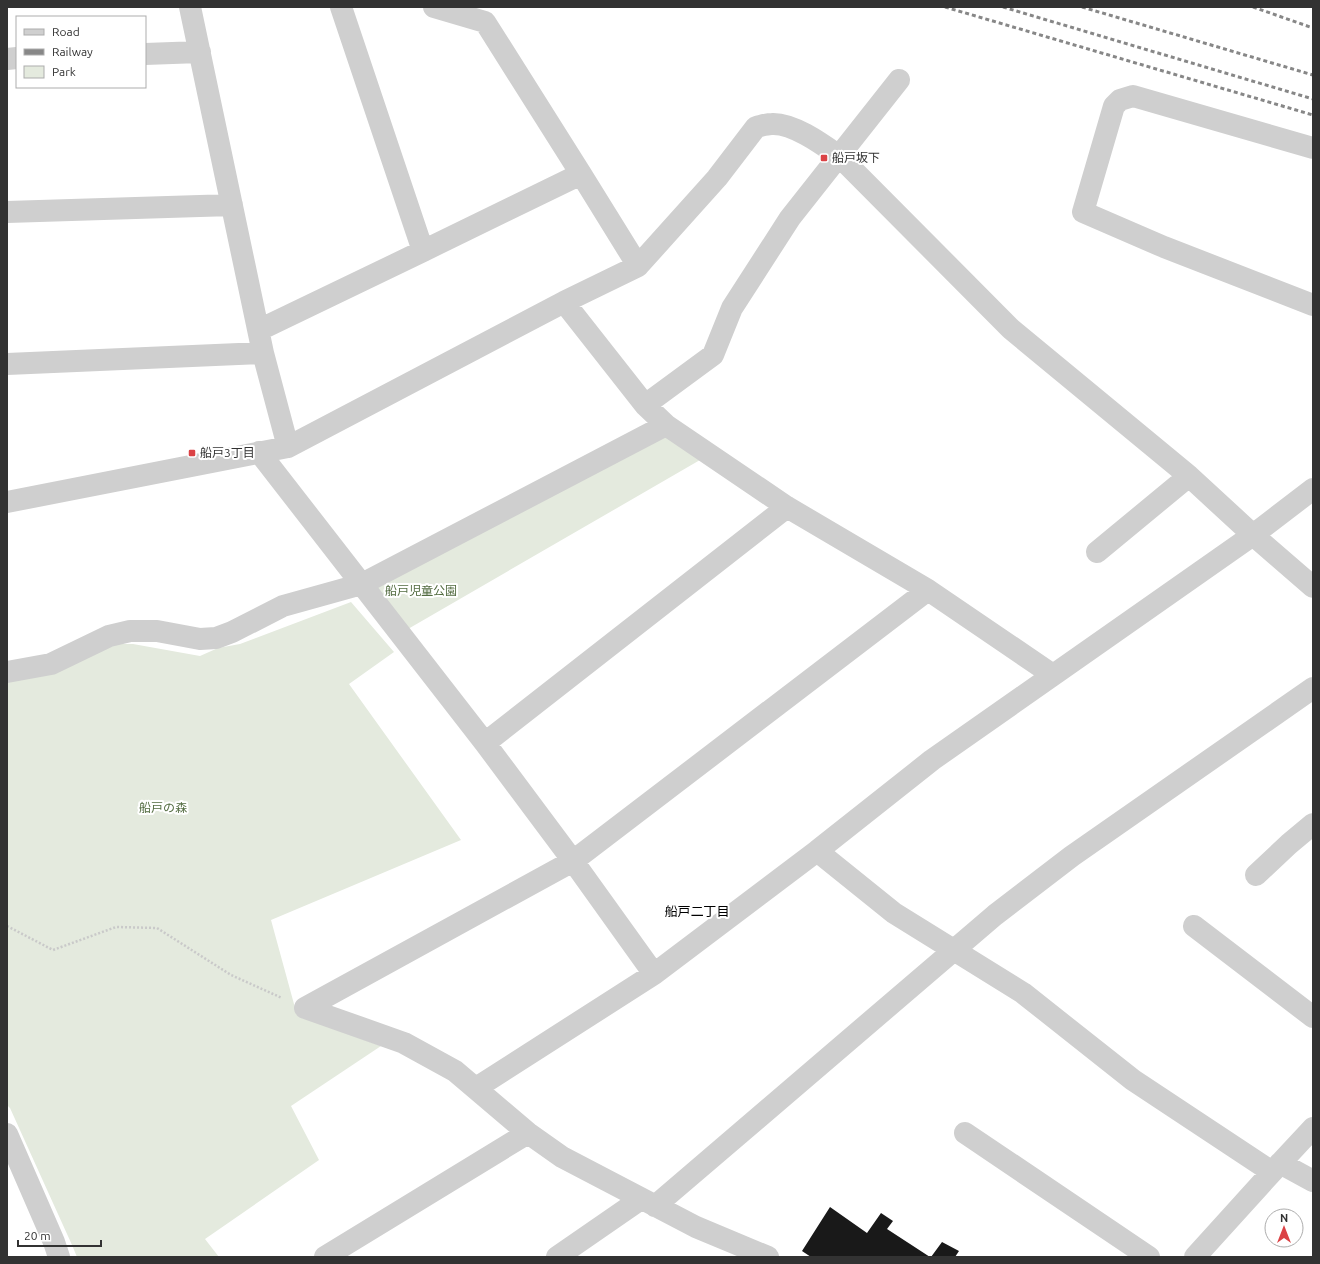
<svg xmlns="http://www.w3.org/2000/svg" width="1320" height="1264" font-family="Ubuntu,'Noto Sans JP',sans-serif">
<rect width="100%" height="100%" fill="#fff"/>
<path fill="#e4eade" d="M666 433 700 460 408 629 372 587Z
M351 602 394 652 349 684 461 840 271 920 297 1015 381 1046 291 1106 319 1160 205 1239 219 1257H77L72 1245 10 1108 7 1105V681L116 644H133L200 656 218 648 240 644Z"/>
<path fill="#191919" d="M830 1207 867 1233 881 1213 893 1221 887 1229 930 1257H811L802 1251Z
M942 1242 959 1251 955 1257H931Z"/>
<g fill="none" stroke-linecap="round" stroke-linejoin="round">
<path stroke="#c9c9c9" stroke-width="2.5" stroke-dasharray="2 2" stroke-linecap="butt" d="M7 926 53 950 116 927 157 928 231 975 282 998"/>
<path stroke="#cfcfcf" stroke-width="22" d="M190 7 263 353
M341 7 423 251
M434 7 485 22 581 174 638 266
M145 54 200 52
M7 59 17 58
M1313 148 1133 96 1120 100 1114 106 1083 212 1164 247 1313 305
M7 212 232 205
M564 302 645 405 666 425 787 507 928 590
M259 330 423 251 581 174
M7 364 263 353 288 447
M645 405 713 355 732 308 790 218 899 80
M259 452 485 743 573 861 654 974
M7 502 288 447 564 302 638 266 717 178 756 127C761 126 766 124 772 124 793 123 822 144 839 156L1011 329 1189 476 1253 535 1313 587
M1097 552 1189 476
M7 672 51 664 109 636 130 631H157L200 639 216 638 232 632 283 606 362 584 666 425
M485 743 787 507
M817 851 894 913 1023 993 1133 1080 1272 1172
M1256 875 1289 844 1313 824
M1194 926 1313 1017
M305 1008 573 861 928 590 1053 675
M305 1008 404 1043 455 1071 528 1133 562 1157 696 1227 768 1257
M476 1088 654 974 817 851 932 760 1253 535 1313 489
M965 1133 1149 1257
M7 1134 54 1242 59 1257
M1280 1163 1313 1181
M655 1206 995 915 1072 856 1313 688
M325 1257 528 1133
M557 1257 641 1199
M1195 1257 1272 1172 1313 1128"/>
<path stroke="#878787" stroke-width="3" stroke-dasharray="4 3" stroke-linecap="butt" d="M945 7 1313 115
M1003 7 1313 99
M1082 7 1313 75
M1253 7 1313 28"/>
</g>
<g fill="#db4245" stroke="#fff" stroke-width="1.5">
<rect x="820" y="154" width="8" height="8" rx="2"/>
<rect x="188" y="449" width="8" height="8" rx="2"/>
</g>
<g text-anchor="middle" stroke-width="4" stroke-linejoin="round" paint-order="stroke">
<g font-size="12" fill="#323232" stroke="#fff" text-anchor="start">
<text x="832" y="162">船戸坂下</text>
<text x="200" y="457">船戸3丁目</text>
</g>
<g font-size="12" fill="#536c41" stroke="#fff">
<text x="421" y="595">船戸児童公園</text>
<text x="163" y="812">船戸の森</text>
</g>
<g font-size="13" fill="#000" stroke="#fff">
<text x="697" y="916">船戸二丁目</text>
</g>
</g>
<rect width="1320" height="1264" fill="none" stroke="#323232" stroke-width="16"/>
<rect x="16" y="16" width="130" height="72" fill="#ffffff" stroke="#adadad"/>
<rect x="24" y="29" width="20" height="6" fill="#cfcfcf" stroke="#adadad"/>
<text x="52" y="36" font-size="12" fill="#323232">Road</text>
<rect x="24" y="49" width="20" height="6" fill="#878787" stroke="#adadad"/>
<text x="52" y="56" font-size="12" fill="#323232">Railway</text>
<rect x="24" y="66" width="20" height="12" fill="#e4eade" stroke="#adadad"/>
<text x="52" y="76" font-size="12" fill="#323232">Park</text>
<g transform="translate(1284 1228)"><circle r="19" fill="#ffffff" stroke="#adadad"/>
<path d="M0-3L7 15L0 10L-7 15Z" fill="#db4245"/>
<text y="-6" font-size="11" font-weight="bold" text-anchor="middle" fill="#323232">N</text>
</g>
<path d="M18 1240v6h83v-6" fill="none" stroke="#323232" stroke-width="2"/>
<text x="24" y="1240" font-size="12" fill="#323232" stroke="#ffffff" stroke-width="3" paint-order="stroke">20 m</text>
</svg>
